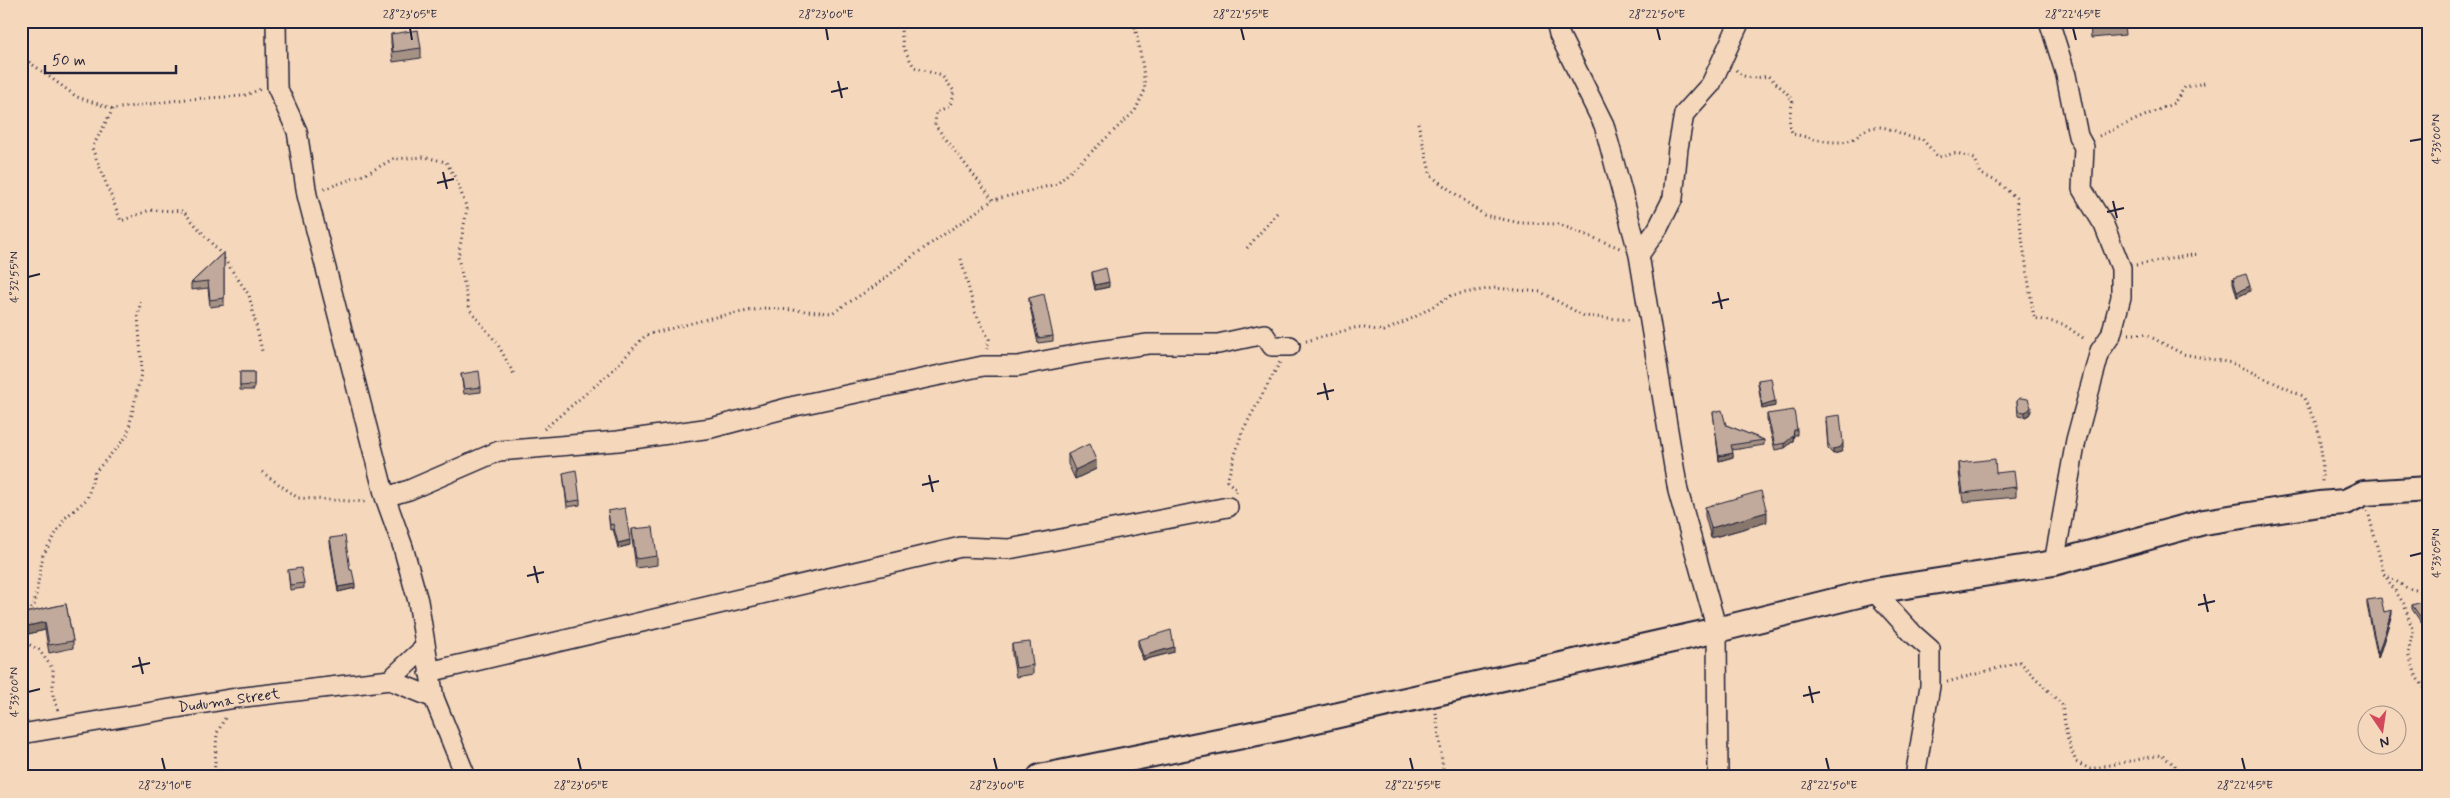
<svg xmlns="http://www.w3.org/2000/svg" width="2450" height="798" font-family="Mynerve,sans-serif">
<rect width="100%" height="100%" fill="#f5d7bb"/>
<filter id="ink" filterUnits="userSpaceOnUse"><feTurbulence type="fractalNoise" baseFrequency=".02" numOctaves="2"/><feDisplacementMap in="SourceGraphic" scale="10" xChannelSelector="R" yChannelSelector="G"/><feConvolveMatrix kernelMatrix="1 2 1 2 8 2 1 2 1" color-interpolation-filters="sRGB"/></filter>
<g filter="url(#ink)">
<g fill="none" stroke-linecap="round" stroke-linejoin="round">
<defs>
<path id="minor" d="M276 21 277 87 297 131 307 195 385 497 403 547 418 601 434 698 466 777
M1556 21 1559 34 1604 125 1639 255 1678 491 1717 630 1718 777
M2049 21 2066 75 2078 136 2084 147 2082 189 2104 225 2121 268V297L2111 335 2100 351 2076 440 2054 563
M1639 255 1658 228 1673 198 1678 148 1684 114 1711 84 1740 21
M385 497 409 490 499 451 618 441 711 428 795 406 983 366H1018L1084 353 1148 344H1218L1264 334 1272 346H1290
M1874 591 1913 634 1930 649V686L1915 777
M429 672 961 547 1009 549 1228 507
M390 680 424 648
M21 734 236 698 390 680 434 698"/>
<path id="tertiary" d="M1040 777 1272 730 1717 630 1874 591 2054 563 2204 522 2319 504 2345 502 2364 493 2429 489"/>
</defs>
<use href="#minor" stroke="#22223b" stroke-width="22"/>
<use href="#tertiary" stroke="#22223b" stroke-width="28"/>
<path stroke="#22223b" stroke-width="3" stroke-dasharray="1 4" stroke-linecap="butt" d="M900 21 903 47 914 67 942 76 954 91 950 106 936 112 935 125 993 200 1057 184 1135 111 1145 90 1143 68 1134 21
M21 56 77 97 113 109 186 99 243 96 261 89
M1736 70C1744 80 1757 78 1768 76L1786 92 1793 101C1790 112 1787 124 1793 134 1809 137 1831 145 1847 141 1859 139 1862 127 1878 127 1894 127 1906 139 1922 139L1938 157 1957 153 1975 159 1981 174 1998 182 2016 198 2034 318 2063 324 2086 340
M113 109 92 148 121 221 150 210 183 211 220 253 249 295 262 351
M1418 123 1431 176 1484 215 1520 223 1558 224 1620 248
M2099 136 2174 103 2185 87 2205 83
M324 189 366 174 393 159 425 157 446 162 457 181 467 209 458 257 470 310 497 343 515 376
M1247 248 1277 213
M961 259 975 312 989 339 987 349
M2136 265 2198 254
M2129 334H2145L2183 354 2232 363 2303 396 2318 428 2322 457V484
M1306 341 1358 327 1384 331 1413 318 1452 295 1494 288 1541 292 1584 316 1632 320
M21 358 28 357
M544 429 609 374 646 335 715 317 765 308 832 313 875 286 913 256 993 200
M262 472 298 498 368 502
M1236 492 1237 490 1227 481 1242 432 1280 362
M2368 511 2384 574 2407 588 2429 593
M2384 574 2404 604 2413 631 2408 653 2417 678 2429 694
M21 620 34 606 43 555 65 518 87 499 95 472 127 436 142 369 138 316 141 299
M21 640 39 650 53 669V696L58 710
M1947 682 2020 662 2062 705 2067 737 2076 762 2090 769 2161 755 2175 765 2177 777
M1436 713 1444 777
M214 777 217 733 225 718
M1793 777 1811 774"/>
<use href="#minor" stroke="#f5d7bb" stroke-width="19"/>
<use href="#tertiary" stroke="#f5d7bb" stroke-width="24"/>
</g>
<path fill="#a69285" stroke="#22223b" d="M2090 21H2124L2125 35 2091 38Z
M391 34 421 48V58L393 62 391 43Z
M224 252V305L210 307 208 288 191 290V283Z
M1092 272 1109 287 1095 290 1092 276Z
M2233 278 2250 291 2237 297 2233 283Z
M1029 298 1053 336V341L1038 343 1029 302Z
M240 372H254V390H240Z
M461 374 481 387V392L464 394Z
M1758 380 1775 406 1762 409 1758 384Z
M2017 401 2031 411 2029 415 2025 417 2018 416Z
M1713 412 1726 425 1764 440V445L1732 450 1733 457 1719 461Z
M1767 414 1797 430V435H1794L1793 441 1785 448 1775 450 1767 419Z
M1826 421 1843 448 1841 452 1833 454 1828 449Z
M1068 454 1096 469 1075 479 1068 464Z
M1959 463 1996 473 2016 487V497L1963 502 1959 473Z
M563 473 580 500V505L567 507Z
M1705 507 1767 522 1711 538 1705 516Z
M608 511 630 545 618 548 613 529 610 530Z
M632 529 657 556V565L636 568 632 539Z
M330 538 350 570 355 588 338 592 330 543Z
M288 570 304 583V588L290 590Z
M2367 600 2384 612 2392 614 2378 659 2367 605Z
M2429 602V634L2412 609V605Z
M66 604 73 641V648L49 653 45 630 28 634 25 621V613Z
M1138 640 1174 652 1143 660 1138 645Z
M1012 644 1033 665V674L1016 677 1012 654Z"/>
<path fill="#87776c" stroke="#22223b" d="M1109 282V287L1095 290V285Z
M2250 286V291L2237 297V292Z
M1775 401V406L1762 409V405Z
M2031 407V411L2029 415 2025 417V412Z
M1794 430 1793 441 1785 448V443Z
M1843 443V448L1841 452 1833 454V449Z
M1733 453V457L1719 461V456Z
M1096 460V469L1075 479V470Z
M1767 512V522L1711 538V528Z
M630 540V545L618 548V543Z
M355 584V588L338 592V587Z
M2392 610V614L2378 659V654Z
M45 622V630L28 634V626Z
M1174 647V652L1143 660V656Z"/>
<path fill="#c1aa9b" stroke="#22223b" d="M2091 21H2124L2125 26 2091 29Z
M418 30 421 48 393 52 391 34Z
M224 252V298L210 300 208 281 191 283Z
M1106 268 1109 282 1095 285 1092 272Z
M2246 274 2250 286 2237 292 2233 278Z
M1044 294 1053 336 1038 338 1029 298Z
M479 371 481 387 464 389 461 374Z
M240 372H254V385L240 386Z
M1771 378 1775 401 1762 405 1758 380Z
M2020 398 2028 399 2031 407 2029 410 2025 412 2018 411 2017 401Z
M1722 410 1726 425 1764 440 1731 445 1733 453 1719 456 1713 412Z
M1794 410 1797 430H1794L1793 436 1785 443 1775 445 1767 414Z
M1840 415 1843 443 1841 447 1833 449 1828 444 1826 417Z
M1089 444 1096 460 1075 470 1068 454Z
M1995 459 1996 473 2014 471 2016 487 1963 493 1959 463Z
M576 470 580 500 567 502 563 473Z
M1761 491 1767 512 1711 528 1705 507Z
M625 508 630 540 618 543 613 524 610 525 608 511Z
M653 527 657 556 636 559 632 529Z
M345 536 350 570H352L355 584 338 587 330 538Z
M301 568 304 583 290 585 288 570Z
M2381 598 2384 612 2392 610 2378 654 2367 600Z
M2428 600 2429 602V629L2412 605Z
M66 604 73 641 49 645 45 622 28 626 25 613Z
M1171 630 1174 647 1143 656 1138 640Z
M1030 642 1033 665 1016 668 1012 644Z"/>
</g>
<path fill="none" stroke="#22223b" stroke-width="2" d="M410 28 412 40M826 28 828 40M1241 28 1244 40M1657 28 1660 40M2073 28 2076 40M838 81 842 98M831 92 848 88M2410 141 2422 139M443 172 447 189M437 183 454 179M2113 201 2117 218M2107 212 2124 208M28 277 40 274M1718 292 1722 309M1712 303 1729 299M1324 383 1328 400M1317 394 1334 390M929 475 933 492M922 485 939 481M2410 556 2422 553M534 566 538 583M527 576 544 572M2204 594 2208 612M2198 605 2215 601M139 657 143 674M132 667 150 663M1809 686 1813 703M28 692 40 689M1803 696 1820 692M162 758 165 770M578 758 581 770M994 758 997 770M1410 758 1413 770M1826 758 1829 770M2242 758 2245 770"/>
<g text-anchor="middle" stroke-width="4" stroke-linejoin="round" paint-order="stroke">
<g font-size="15" fill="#22223b" stroke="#f5d7bb">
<text transform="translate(229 700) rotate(-8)" y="5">Duduma Street</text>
</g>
</g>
<rect width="2450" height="798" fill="none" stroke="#f5d7bb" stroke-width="55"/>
<g transform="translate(2382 730) rotate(167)"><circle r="24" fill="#f5d7bb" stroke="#a18f88"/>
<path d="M0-4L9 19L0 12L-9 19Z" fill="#d1495b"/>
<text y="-8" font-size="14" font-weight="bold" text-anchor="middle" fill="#22223b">N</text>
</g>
<path d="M45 65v8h131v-8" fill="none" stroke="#22223b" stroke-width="2.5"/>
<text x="52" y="65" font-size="15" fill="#22223b" stroke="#f5d7bb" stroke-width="4" paint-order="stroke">50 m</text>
<rect x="28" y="28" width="2394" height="742" fill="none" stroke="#22223b" stroke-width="2"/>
<g font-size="12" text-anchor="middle" fill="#22223b">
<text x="410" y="18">28°23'05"E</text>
<text x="826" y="18">28°23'00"E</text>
<text x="1241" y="18">28°22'55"E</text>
<text x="1657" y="18">28°22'50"E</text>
<text x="2073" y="18">28°22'45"E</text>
<text transform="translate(2436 139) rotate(-90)" y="4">4°33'00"N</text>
<text transform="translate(14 277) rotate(-90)" y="4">4°32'55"N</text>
<text transform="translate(2436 553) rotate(-90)" y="4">4°33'05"N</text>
<text transform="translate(14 692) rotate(-90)" y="4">4°33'00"N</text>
<text x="165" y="789">28°23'10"E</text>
<text x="581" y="789">28°23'05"E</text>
<text x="997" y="789">28°23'00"E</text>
<text x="1413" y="789">28°22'55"E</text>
<text x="1829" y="789">28°22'50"E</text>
<text x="2245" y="789">28°22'45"E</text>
</g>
</svg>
